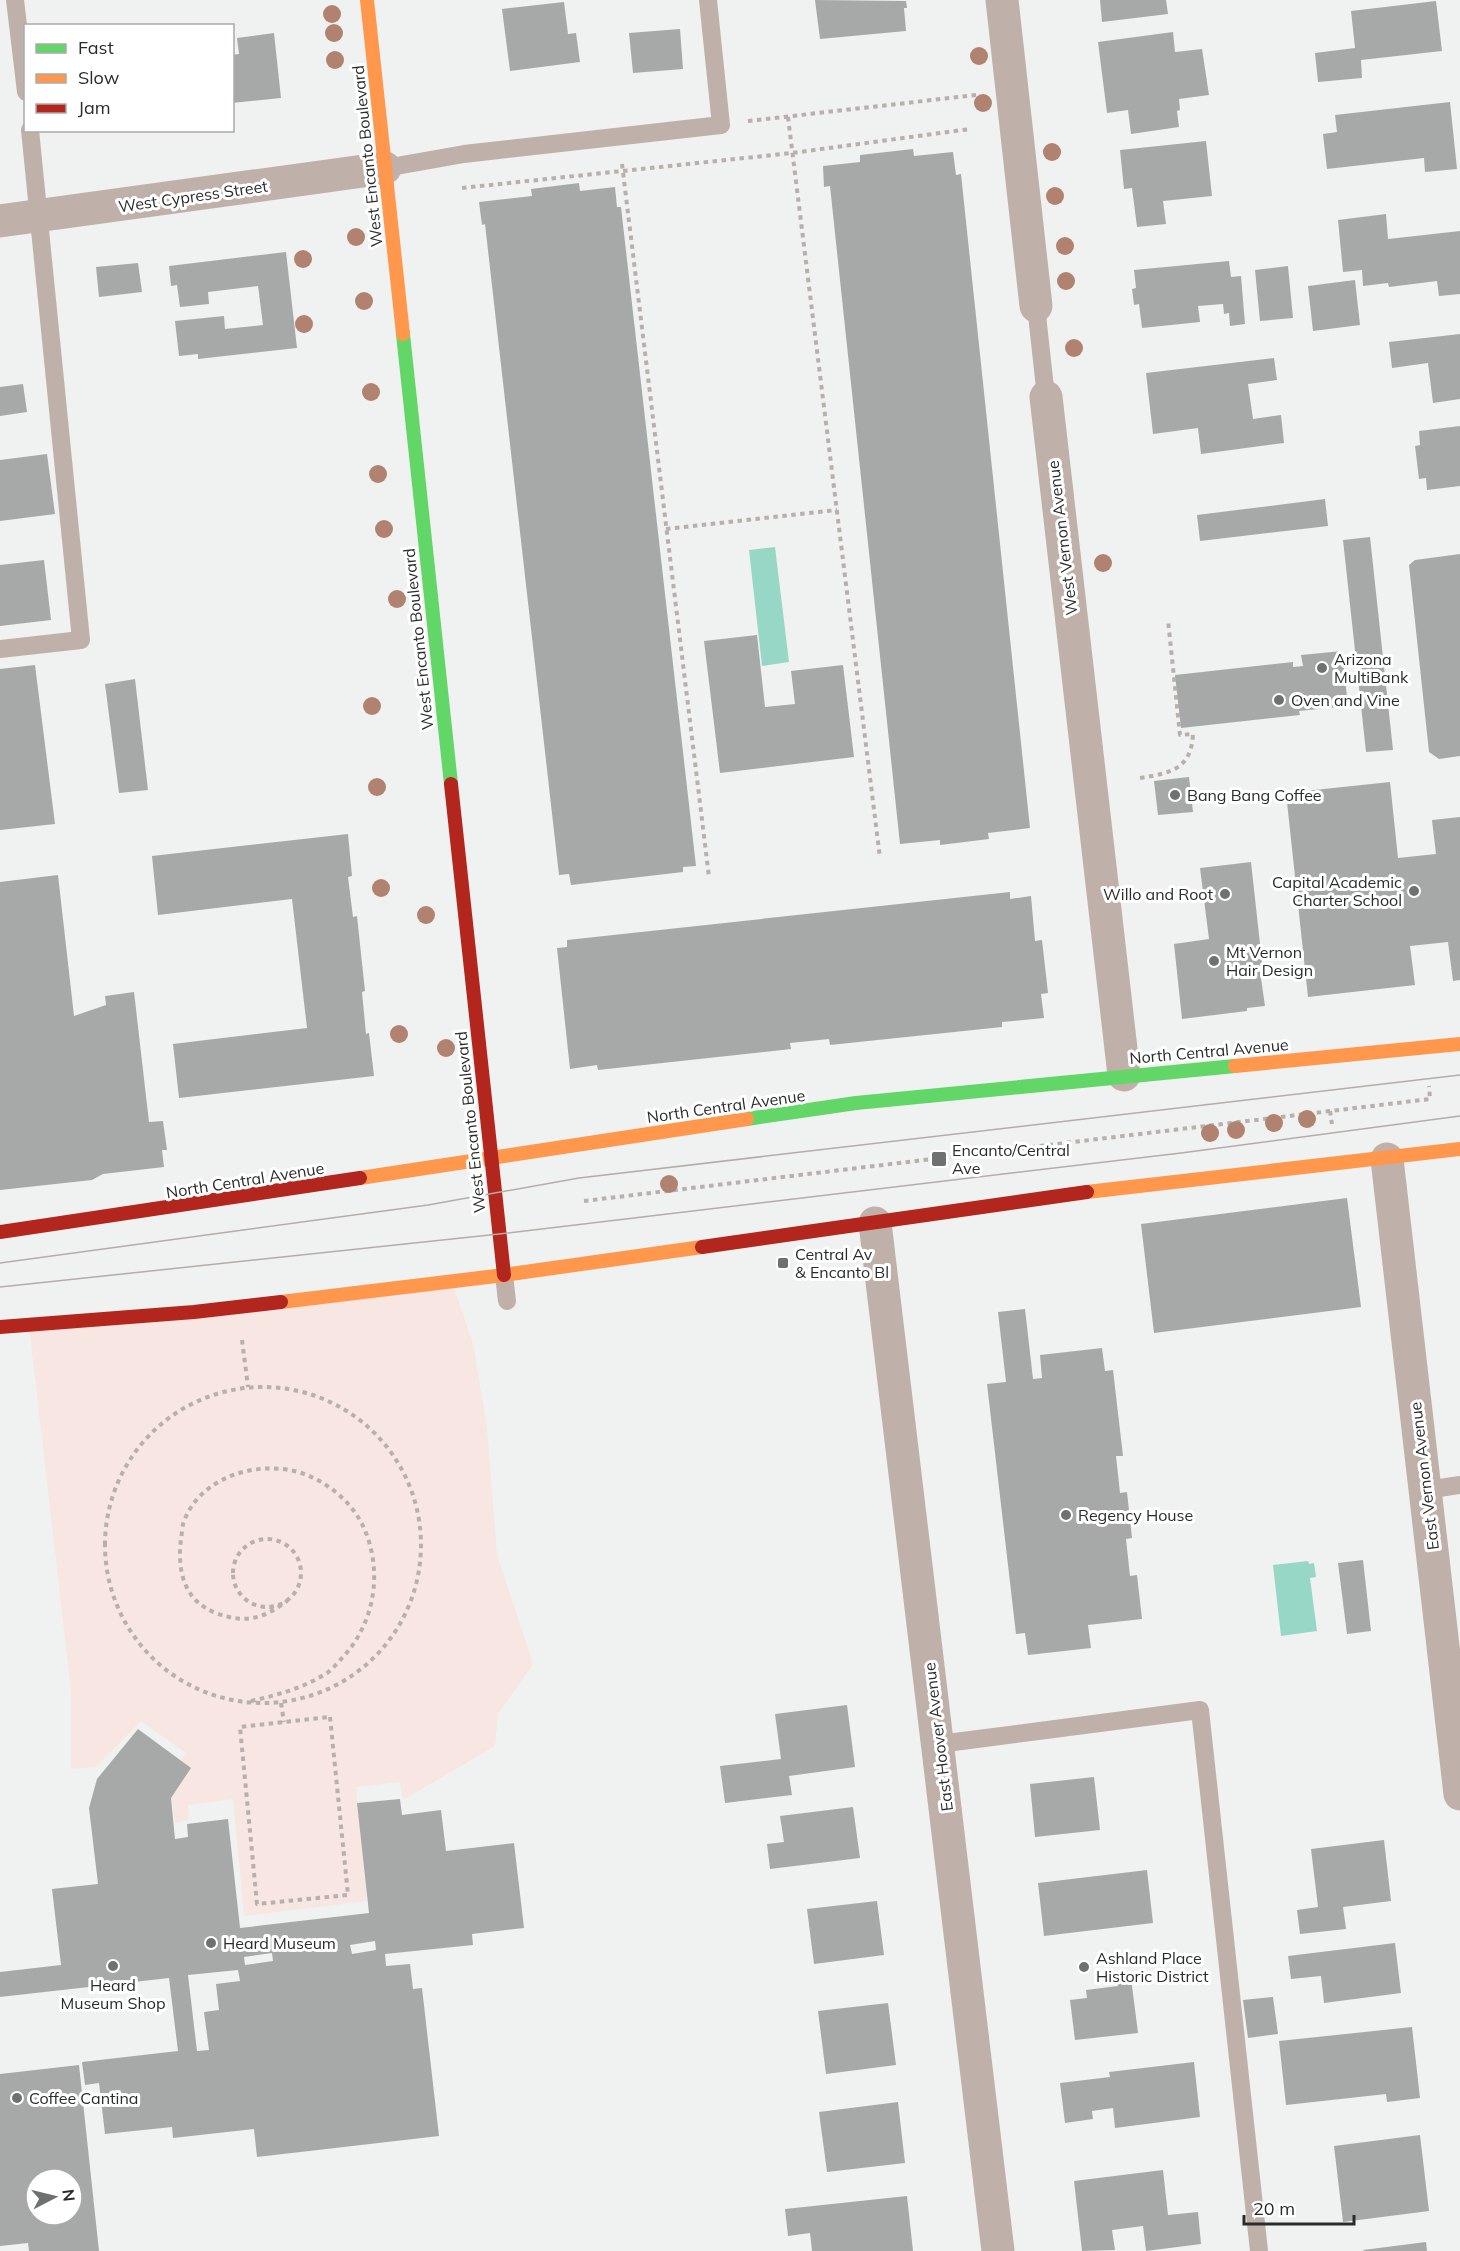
<svg xmlns="http://www.w3.org/2000/svg" width="1460" height="2251" font-family="Mulish,sans-serif">
<rect width="100%" height="100%" fill="#f0f2f1"/>
<path fill="#f7e6e1" d="M452 1281 473 1344 487 1427 497 1555 533 1664 498 1714 495 1746 403 1800 400 1782 356 1787 367 1901 244 1916 233 1799 188 1805 189 1820 175 1823 169 1778 186 1753 141 1721 96 1767 71 1769V1691L29 1325Z"/>
<path fill="#96d8c5" d="M775 547 789 662 762 666 749 550Z
M1308 1561 1309 1564 1314 1563 1316 1577 1310 1578 1317 1631 1281 1636 1273 1565Z"/>
<path fill="#a7a9a8" fill-rule="evenodd" d="M815 0 906 1 907 8H904L906 31 820 39Z
M1100 0H1166L1168 14 1102 22Z
M1436 1 1442 51 1361 60 1362 78 1318 82 1315 53 1355 48 1351 11Z
M564 2 568 34 576 33 580 62 510 71 502 9Z
M680 29 683 69 633 73 629 33Z
M1173 32 1175 52 1202 49 1209 95 1179 99 1180 110 1177 111 1179 127 1131 134 1128 110 1107 113 1098 42Z
M274 33 281 98 232 103V55L239 54 237 38Z
M1450 102 1457 169 1425 172 1424 158 1327 169 1323 134 1337 132 1335 115Z
M1206 141 1212 196 1163 201 1166 224 1137 227 1132 188 1124 189 1120 150Z
M913 149 914 156 953 152 956 175 961 174 1030 828 988 833 989 839 940 845V840L900 844 830 186 824 187 823 166 860 162V155Z
M579 183 580 191 615 187 617 207H621L696 866 683 867V872L571 885 569 874 559 875 485 224 482 225 479 202 532 196 531 189Z
M1386 214 1388 239 1460 231V294L1439 296 1437 281 1389 287 1388 283 1363 286 1362 270 1343 272 1338 220Z
M286 252 297 348 198 359V354L179 356 175 321 224 316 225 329 263 325 258 286 208 292 209 304 180 307 177 285 171 286 169 266Z
M1229 261 1231 277 1241 276 1245 324 1230 326 1229 313 1224 314 1223 304 1198 306 1200 322 1142 328 1139 304 1134 305 1132 289 1136 288 1134 270Z
M138 263 142 292 99 297 96 267Z
M1288 266 1293 318 1260 321 1255 270Z
M1355 280 1360 325 1313 331 1308 286Z
M1460 334V399L1433 403 1428 363 1392 368 1389 342Z
M1274 358 1277 380 1248 384 1253 419 1281 415 1284 443 1201 454 1198 428 1153 434 1146 373Z
M23 384 27 412 0 416V387Z
M1460 426V486L1427 490 1426 478 1419 479 1415 446 1420 445 1419 431Z
M47 454 55 514 0 521V460Z
M1325 499 1328 526 1200 541 1197 515Z
M1370 537 1393 750 1366 752 1343 540Z
M1460 554V756L1439 759 1429 752 1409 565 1415 560Z
M44 560 51 620 0 626V565Z
M757 635 765 707 795 704 791 671 843 665 854 757 720 773 704 641Z
M1342 651 1348 706 1299 711 1300 715 1181 728 1175 675 1293 662V667L1303 666 1301 655Z
M35 665 55 824 0 830V669Z
M135 679 148 790 119 793 105 684Z
M1189 777 1193 812 1158 815 1154 781Z
M1390 782 1398 858 1436 854 1432 820 1460 817V980L1453 981 1448 942 1410 946 1415 985 1308 997 1286 793Z
M348 834 352 876 348 877 353 917 357 916 365 991 362 992 366 1034 369 1033 374 1076 179 1098 173 1044 307 1028 292 899 158 915 152 856Z
M1251 862 1263 971H1260L1265 1006 1247 1008V1011L1182 1019 1174 944 1209 939 1200 868Z
M58 875 74 1016 106 1005 105 996 134 992 149 1122 163 1121 167 1150H162L164 1167 103 1174 92 1180 0 1190V882Z
M1010 892V899L1031 896 1035 941 1042 940 1048 993 1041 994 1044 1018 1002 1022V1027L830 1045 829 1039 790 1043 791 1049 598 1070 597 1065 570 1069 557 948 567 947V940Z
M1347 1198 1361 1307 1154 1333 1141 1224Z
M1025 1309 1033 1379 1042 1378 1040 1355 1102 1348 1105 1371 1113 1370 1123 1456H1116L1120 1493 1127 1492 1132 1538 1126 1539 1130 1576 1137 1575 1142 1619 1088 1625 1091 1648 1028 1655 1025 1633 1016 1634 987 1384 1006 1382 998 1312Z
M1363 1560 1371 1631 1347 1634 1338 1563Z
M847 1705 855 1767 789 1776 792 1795 725 1803 720 1766 781 1759 775 1714Z
M138 1729 191 1768 171 1798 175 1839 188 1837 187 1824 228 1819 240 1928 369 1913 357 1803 400 1799 402 1815 441 1810 446 1851 514 1843 524 1928 472 1934 473 1945 385 1954 386 1966 410 1964 413 1989 422 1988 439 2136 257 2157 254 2129 173 2138 172 2127 105 2134 99 2083 85 2085 82 2062 178 2051 169 1978 0 1997V1972L61 1965 52 1889 98 1884 89 1808 97 1779ZM375 1941 376 1950 352 1954 350 1945ZM272 1953 273 1961 245 1965 244 1957ZM238 1970 240 1981 216 1984 219 2010 204 2012 209 2050 197 2051 188 1975Z
M1094 1777 1100 1830 1035 1837 1030 1784Z
M853 1807 860 1858 770 1869 767 1844 784 1842 780 1816Z
M1384 1840 1391 1901 1343 1907 1346 1929 1300 1934 1297 1910 1318 1907 1311 1849Z
M1147 1870 1153 1923 1044 1936 1038 1883Z
M877 1901 884 1955 814 1964 807 1909Z
M1395 1943 1401 1993 1324 2003 1321 1976 1291 1979 1288 1956Z
M1131 1978 1138 2033 1075 2040 1070 2000 1087 1998 1086 1990 1118 1986 1117 1980Z
M1273 1997 1278 2034 1248 2038 1243 2000Z
M888 2003 896 2065 826 2074 818 2011Z
M1412 2027 1420 2098 1387 2102 1386 2094 1286 2105 1279 2041Z
M1194 2062 1200 2117 1115 2128 1113 2108 1092 2111 1093 2119 1065 2123 1060 2083 1110 2077 1109 2072Z
M79 2065 99 2251H29L28 2243 0 2246V2074ZM36 2179H72V2215H36Z
M898 2102 905 2163 827 2172 819 2112Z
M1420 2135 1429 2211 1343 2222 1334 2146Z
M1163 2170 1168 2215 1198 2212 1201 2244 1146 2251 1143 2226 1112 2230 1115 2250 1082 2251 1074 2181Z
M907 2196 913 2251H812L810 2233 788 2236 785 2209Z
M1426 2242 1427 2251H1364L1363 2250Z"/>
<g fill="none" stroke-linecap="round" stroke-linejoin="round">
<path stroke="#b9afac" stroke-width="4" stroke-dasharray="4.5 4.5" stroke-linecap="butt" d="M788 117 880 858
M748 121 976 95
M622 164 709 877
M462 188 792 153 970 129
M666 529 837 510
M1140 778C1170 773 1191 770 1193 734L1180 735 1168 620
M1330 1111 1332 1124
M584 1201 1430 1099 1429 1086
M242 1340 248 1387
M105 1545a158 158 0 1 1 316 0a158 158 0 1 1-316 0Z
M233 1573a34 34 0 1 1 68 0a34 34 0 1 1-68 0Z
M251 1701C278 1695 303 1688 327 1673 333 1669 338 1662 343 1657 376 1621 383 1569 363 1526 352 1503 331 1485 307 1475 264 1458 202 1474 184 1521 182 1526 182 1534 181 1539 177 1571 184 1601 216 1613 245 1624 263 1619 287 1601
M281 1703 284 1722
M330 1717 348 1895 257 1904 240 1727Z"/>
<path stroke="#c0b0aa" stroke-width="18" d="M15 0 26 92
M385 168 464 154 721 125 708 0
M1036 306 1046 397
M0 649 81 640 30 130
M504 1275 507 1301
M1426 1490 1460 1485
M939 1744 1200 1710 1259 2251"/>
<path stroke="#c0b0aa" stroke-width="33" d="M1002 0 1036 306
M0 221 385 168
M1046 397 1124 1075
M1387 1159 1460 1794
M875 1223 998 2251"/>
<path stroke="#63d668" stroke-width="14" d="M403 334 451 784
M747 1119 856 1103 1235 1066"/>
<path stroke="#ff974d" stroke-width="14" d="M367 0 403 334
M1235 1066 1460 1044
M360 1178 747 1119
M1087 1192 1460 1149
M281 1302 504 1275 702 1247"/>
<path stroke="#b3261e" stroke-width="14" d="M451 784 504 1275
M0 1232 360 1178
M702 1247 1087 1192
M0 1327 194 1312 281 1302"/>
<path stroke="#b4acaa" stroke-width="1.5" d="M0 1263 428 1205 579 1178 1460 1075
M0 1287 499 1234 1181 1153 1460 1116"/>
</g>
<g fill="#b28271">
<circle cx="332" cy="14" r="9"/>
<circle cx="334" cy="33" r="9"/>
<circle cx="979" cy="56" r="9"/>
<circle cx="335" cy="60" r="9"/>
<circle cx="983" cy="103" r="9"/>
<circle cx="1052" cy="152" r="9"/>
<circle cx="1055" cy="196" r="9"/>
<circle cx="356" cy="237" r="9"/>
<circle cx="1065" cy="246" r="9"/>
<circle cx="303" cy="259" r="9"/>
<circle cx="1066" cy="281" r="9"/>
<circle cx="364" cy="301" r="9"/>
<circle cx="304" cy="324" r="9"/>
<circle cx="1074" cy="348" r="9"/>
<circle cx="371" cy="392" r="9"/>
<circle cx="378" cy="474" r="9"/>
<circle cx="384" cy="529" r="9"/>
<circle cx="1103" cy="563" r="9"/>
<circle cx="397" cy="599" r="9"/>
<circle cx="372" cy="706" r="9"/>
<circle cx="377" cy="787" r="9"/>
<circle cx="381" cy="888" r="9"/>
<circle cx="426" cy="915" r="9"/>
<circle cx="399" cy="1034" r="9"/>
<circle cx="446" cy="1048" r="9"/>
<circle cx="1307" cy="1119" r="9"/>
<circle cx="1274" cy="1123" r="9"/>
<circle cx="1236" cy="1130" r="9"/>
<circle cx="1210" cy="1133" r="9"/>
<circle cx="669" cy="1184" r="9"/>
</g>
<g fill="#6f7170" stroke="#fff" stroke-width="2">
<circle cx="1322" cy="668" r="6"/>
<circle cx="1279" cy="700" r="6"/>
<circle cx="1175" cy="795" r="6"/>
<circle cx="1414" cy="891" r="6"/>
<circle cx="1225" cy="894" r="6"/>
<circle cx="1214" cy="961" r="6"/>
<rect x="931" y="1151" width="16" height="16" rx="3"/>
<rect x="777" y="1257" width="12" height="12" rx="3"/>
<circle cx="1066" cy="1515" r="6"/>
<circle cx="211" cy="1943" r="6"/>
<circle cx="113" cy="1966" r="6"/>
<circle cx="1084" cy="1967" r="6"/>
<circle cx="17" cy="2098" r="6"/>
</g>
<g text-anchor="middle" stroke-width="6" stroke-linejoin="round" paint-order="stroke">
<g font-size="16" fill="#2a2b2b" stroke="#fff">
<text transform="translate(367 156) rotate(-96)" y="6">West Encanto Boulevard</text>
<text transform="translate(193 196) rotate(-8)" y="6">West Cypress Street</text>
<text transform="translate(1062 538) rotate(-97)" y="6">West Vernon Avenue</text>
<text transform="translate(418 639) rotate(-96)" y="6">West Encanto Boulevard</text>
<text transform="translate(1209 1051) rotate(-5)" y="6">North Central Avenue</text>
<text transform="translate(726 1106) rotate(-8)" y="6">North Central Avenue</text>
<text transform="translate(470 1122) rotate(-96)" y="6">West Encanto Boulevard</text>
<text transform="translate(245 1180) rotate(-9)" y="6">North Central Avenue</text>
<text transform="translate(1424 1476) rotate(-97)" y="6">East Vernon Avenue</text>
<text transform="translate(938 1737) rotate(-97)" y="6">East Hoover Avenue</text>
</g>
<g font-size="16" fill="#2a2b2b" stroke="#fff" text-anchor="start">
<text x="1334" y="665">Arizona<tspan x="1334" dy="18">MultiBank</tspan></text>
<text x="1291" y="706">Oven and Vine</text>
<text x="1187" y="801">Bang Bang Coffee</text>
<text x="1402" y="888" text-anchor="end">Capital Academic<tspan x="1402" dy="18">Charter School</tspan></text>
<text x="1213" y="900" text-anchor="end">Willo and Root</text>
<text x="1226" y="958">Mt Vernon<tspan x="1226" dy="18">Hair Design</tspan></text>
<text x="952" y="1156">Encanto/Central<tspan x="952" dy="18">Ave</tspan></text>
<text x="795" y="1260">Central Av<tspan x="795" dy="18">&amp; Encanto Bl</tspan></text>
<text x="1078" y="1521">Regency House</text>
<text x="223" y="1949">Heard Museum</text>
<text x="1096" y="1964">Ashland Place<tspan x="1096" dy="18">Historic District</tspan></text>
<text x="113" y="1991" text-anchor="middle">Heard<tspan x="113" dy="18">Museum Shop</tspan></text>
<text x="29" y="2104">Coffee Cantina</text>
</g>
</g>
<rect x="24" y="24" width="210" height="108" fill="#ffffff" stroke="#aaaaaa" stroke-width="1.5"/>
<rect x="36" y="44" width="30" height="9" fill="#63d668" stroke="#aaaaaa" stroke-width="1.5"/>
<text x="78" y="54" font-size="18" fill="#2a2b2b">Fast</text>
<rect x="36" y="74" width="30" height="9" fill="#ff974d" stroke="#aaaaaa" stroke-width="1.5"/>
<text x="78" y="84" font-size="18" fill="#2a2b2b">Slow</text>
<rect x="36" y="104" width="30" height="9" fill="#b3261e" stroke="#aaaaaa" stroke-width="1.5"/>
<text x="78" y="114" font-size="18" fill="#2a2b2b">Jam</text>
<g transform="translate(54 2197) rotate(83)"><circle r="28" fill="#ffffff" stroke="#aaaaaa" stroke-width="1.5"/>
<path d="M0-4.5L10 22L0 15L-10 22Z" fill="#6f7170"/>
<text y="-9" font-size="16" font-weight="bold" text-anchor="middle" fill="#2a2b2b">N</text>
</g>
<path d="M1244 2215v9h110v-9" fill="none" stroke="#2a2b2b" stroke-width="3"/>
<text x="1253" y="2215" font-size="18" fill="#2a2b2b" stroke="#ffffff" stroke-width="4.5" paint-order="stroke">20 m</text>
</svg>
